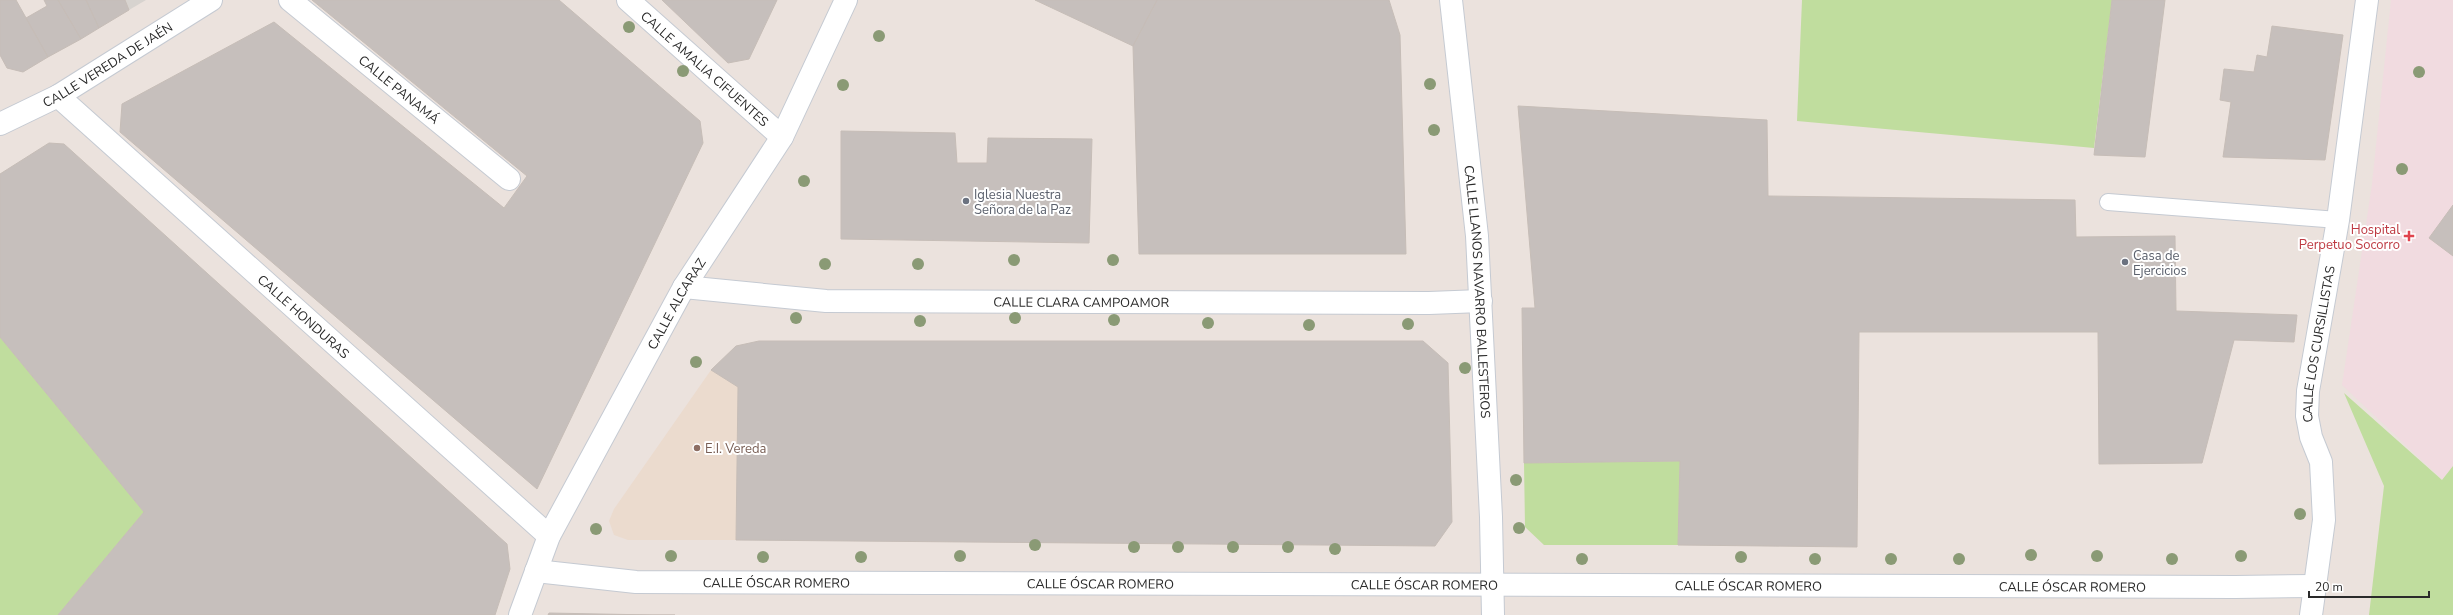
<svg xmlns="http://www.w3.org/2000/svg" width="2453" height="615" font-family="'Nunito Sans',sans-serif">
<rect width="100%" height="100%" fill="#ebe2dd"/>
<path fill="#ebdbce" d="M711 370 738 387 736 540H628L614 535 609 521 614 509Z"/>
<path fill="#f1dbe0" d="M2391 0H2453V466L2443 480 2342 385 2372 184Z"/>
<path fill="#c0dd9e" d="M1802 0H2112L2094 148 1797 121Z
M0 337 144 512 58 615H0Z
M2344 393 2442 480 2453 466V615H2369L2384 486Z
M1680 461 1678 545H1544L1525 527 1524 463Z"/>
<path fill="#d7d3cf" d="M125 0H146L129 10Z"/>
<path fill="#c6bfbc" stroke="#c6bdb7" d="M0 0H16L48 57 23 72 7 68 0 55Z
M44 0H58L81 39 48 57 26 18 47 6Z
M58 0H86L99 28 81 39Z
M86 0H125L129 10 99 28Z
M312 0H559L700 121 703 143 537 489 120 132 122 104 274 22 504 208 527 176Z
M662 0H777L749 59 728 63Z
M1035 0H1157L1133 46Z
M1157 0H1389L1400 35 1406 254H1139L1133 46Z
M2112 0H2165L2145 157 2094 155Z
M2272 26 2343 35 2325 160 2223 157 2231 102 2220 100 2224 69 2254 72 2257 55 2267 57Z
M1518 106 1767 120 1768 196 2075 200 2076 237 2175 236 2176 311 2297 315 2294 342 2234 340 2202 463 2099 464 2098 332H1859L1857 547 1678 545 1680 461 1524 463 1522 308H1535Z
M841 131 955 133 957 163H987L988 138 1092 139 1089 243 841 239Z
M49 143 64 144 507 544 510 569 495 615H58L144 512 0 337V174Z
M2453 205V256L2429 238Z
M759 341H1423L1448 363 1452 522 1435 546 736 540 738 387 711 370 736 346Z
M549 613 652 615H675H548Z"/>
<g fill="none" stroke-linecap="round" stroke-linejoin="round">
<defs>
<path id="lane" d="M2108 202 2338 220"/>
<g id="street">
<path id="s1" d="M290 0 509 179"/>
<path id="s2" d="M628 0 782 137"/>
<path id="s3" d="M1451 0 1477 236 1491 517 1493 615"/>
<path id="s4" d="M58 96 549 536"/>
<path id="s5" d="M0 124 58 96 211 0"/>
<path id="s6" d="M684 287 826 301 1429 303 1481 301"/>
<path id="s7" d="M536 571 636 582 2235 587 2314 586"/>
<path id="s8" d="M520 615 549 536 684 287 782 137 846 0"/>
<path id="s9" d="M2311 615 2324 520 2321 462 2311 437 2307 416 2308 391 2338 220 2367 0"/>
</g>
</defs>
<use href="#lane" stroke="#c5cad2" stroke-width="18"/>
<use href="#street" stroke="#c5cad2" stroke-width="24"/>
<use href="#lane" stroke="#fff" stroke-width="16"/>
<use href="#street" stroke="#fff" stroke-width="22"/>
</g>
<g fill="#8a9a75">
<circle cx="629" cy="27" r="6"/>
<circle cx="879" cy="36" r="6"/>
<circle cx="683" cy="71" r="6"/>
<circle cx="2419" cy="72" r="6"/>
<circle cx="1430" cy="84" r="6"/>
<circle cx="843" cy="85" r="6"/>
<circle cx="1434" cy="130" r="6"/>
<circle cx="2402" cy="169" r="6"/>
<circle cx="804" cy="181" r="6"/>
<circle cx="1014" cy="260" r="6"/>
<circle cx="1113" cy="260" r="6"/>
<circle cx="825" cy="264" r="6"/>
<circle cx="918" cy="264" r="6"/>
<circle cx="796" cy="318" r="6"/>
<circle cx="1015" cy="318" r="6"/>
<circle cx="1114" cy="320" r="6"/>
<circle cx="920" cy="321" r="6"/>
<circle cx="1208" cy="323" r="6"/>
<circle cx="1408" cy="324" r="6"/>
<circle cx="1309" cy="325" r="6"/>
<circle cx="696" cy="362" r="6"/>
<circle cx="1465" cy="368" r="6"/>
<circle cx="1516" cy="480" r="6"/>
<circle cx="2300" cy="514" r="6"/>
<circle cx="1519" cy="528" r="6"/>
<circle cx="596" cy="529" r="6"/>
<circle cx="1035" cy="545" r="6"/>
<circle cx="1134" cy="547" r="6"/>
<circle cx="1178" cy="547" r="6"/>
<circle cx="1233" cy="547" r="6"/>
<circle cx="1288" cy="547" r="6"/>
<circle cx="1335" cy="549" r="6"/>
<circle cx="2031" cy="555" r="6"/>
<circle cx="671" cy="556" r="6"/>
<circle cx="960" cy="556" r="6"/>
<circle cx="2097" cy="556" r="6"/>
<circle cx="2241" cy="556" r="6"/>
<circle cx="763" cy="557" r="6"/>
<circle cx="861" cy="557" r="6"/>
<circle cx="1741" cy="557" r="6"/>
<circle cx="1582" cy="559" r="6"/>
<circle cx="1815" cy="559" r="6"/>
<circle cx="1891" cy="559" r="6"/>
<circle cx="1959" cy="559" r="6"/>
<circle cx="2172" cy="559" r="6"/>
</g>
<g fill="#6b7280" stroke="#fff" stroke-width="1.5">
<circle cx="966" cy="201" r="4"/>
<circle cx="2125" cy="262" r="4"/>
</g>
<path fill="#e0444e" stroke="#fff" stroke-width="1.5" d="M2407 230h4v4h4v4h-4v4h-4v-4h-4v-4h4z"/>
<circle fill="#8d6e63" stroke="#fff" stroke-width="1.5" cx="697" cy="448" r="4"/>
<g text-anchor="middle" stroke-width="4" stroke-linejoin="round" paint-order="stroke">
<g font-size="13" fill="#2a2a2a" stroke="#fff">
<text dy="5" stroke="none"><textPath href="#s5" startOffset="123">CALLE VEREDA DE JAÉN</textPath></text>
<text dy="5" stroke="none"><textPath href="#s2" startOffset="103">CALLE AMALIA CIFUENTES</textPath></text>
<text dy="5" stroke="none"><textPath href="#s1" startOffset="141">CALLE PANAMÁ</textPath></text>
<text dy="5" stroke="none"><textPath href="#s3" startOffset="293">CALLE LLANOS NAVARRO BALLESTEROS</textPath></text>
<text dy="5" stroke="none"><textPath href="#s6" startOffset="398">CALLE CLARA CAMPOAMOR</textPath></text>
<text dy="5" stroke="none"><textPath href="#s8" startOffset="349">CALLE ALCARAZ</textPath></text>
<text dy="5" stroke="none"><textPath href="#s4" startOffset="330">CALLE HONDURAS</textPath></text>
<text dy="5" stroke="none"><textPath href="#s9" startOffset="275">CALLE LOS CURSILLISTAS</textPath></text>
<text dy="5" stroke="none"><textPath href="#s7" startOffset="241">CALLE ÓSCAR ROMERO</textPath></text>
<text dy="5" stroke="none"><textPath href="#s7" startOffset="565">CALLE ÓSCAR ROMERO</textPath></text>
<text dy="5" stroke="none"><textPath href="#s7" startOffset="889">CALLE ÓSCAR ROMERO</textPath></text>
<text dy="5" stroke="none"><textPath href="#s7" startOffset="1213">CALLE ÓSCAR ROMERO</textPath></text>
<text dy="5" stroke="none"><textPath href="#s7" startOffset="1537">CALLE ÓSCAR ROMERO</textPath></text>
</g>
<g font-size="13" fill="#5b616d" stroke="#fff" text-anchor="start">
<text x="974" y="199">Iglesia Nuestra<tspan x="974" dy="15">Señora de la Paz</tspan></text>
<text x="2133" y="260">Casa de<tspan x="2133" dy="15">Ejercicios</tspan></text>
</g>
<g font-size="13" fill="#be3a42" stroke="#fff" text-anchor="end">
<text x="2400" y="234">Hospital<tspan x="2400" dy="15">Perpetuo Socorro</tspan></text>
</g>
<g font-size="13" fill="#785e54" stroke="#fff" text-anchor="start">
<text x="705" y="453">E.I. Vereda</text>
</g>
</g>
<path d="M2309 591v6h120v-6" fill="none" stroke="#2a2a2a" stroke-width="2"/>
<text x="2315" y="591" font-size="12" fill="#2a2a2a" stroke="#ffffff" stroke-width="3" paint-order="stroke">20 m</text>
</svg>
